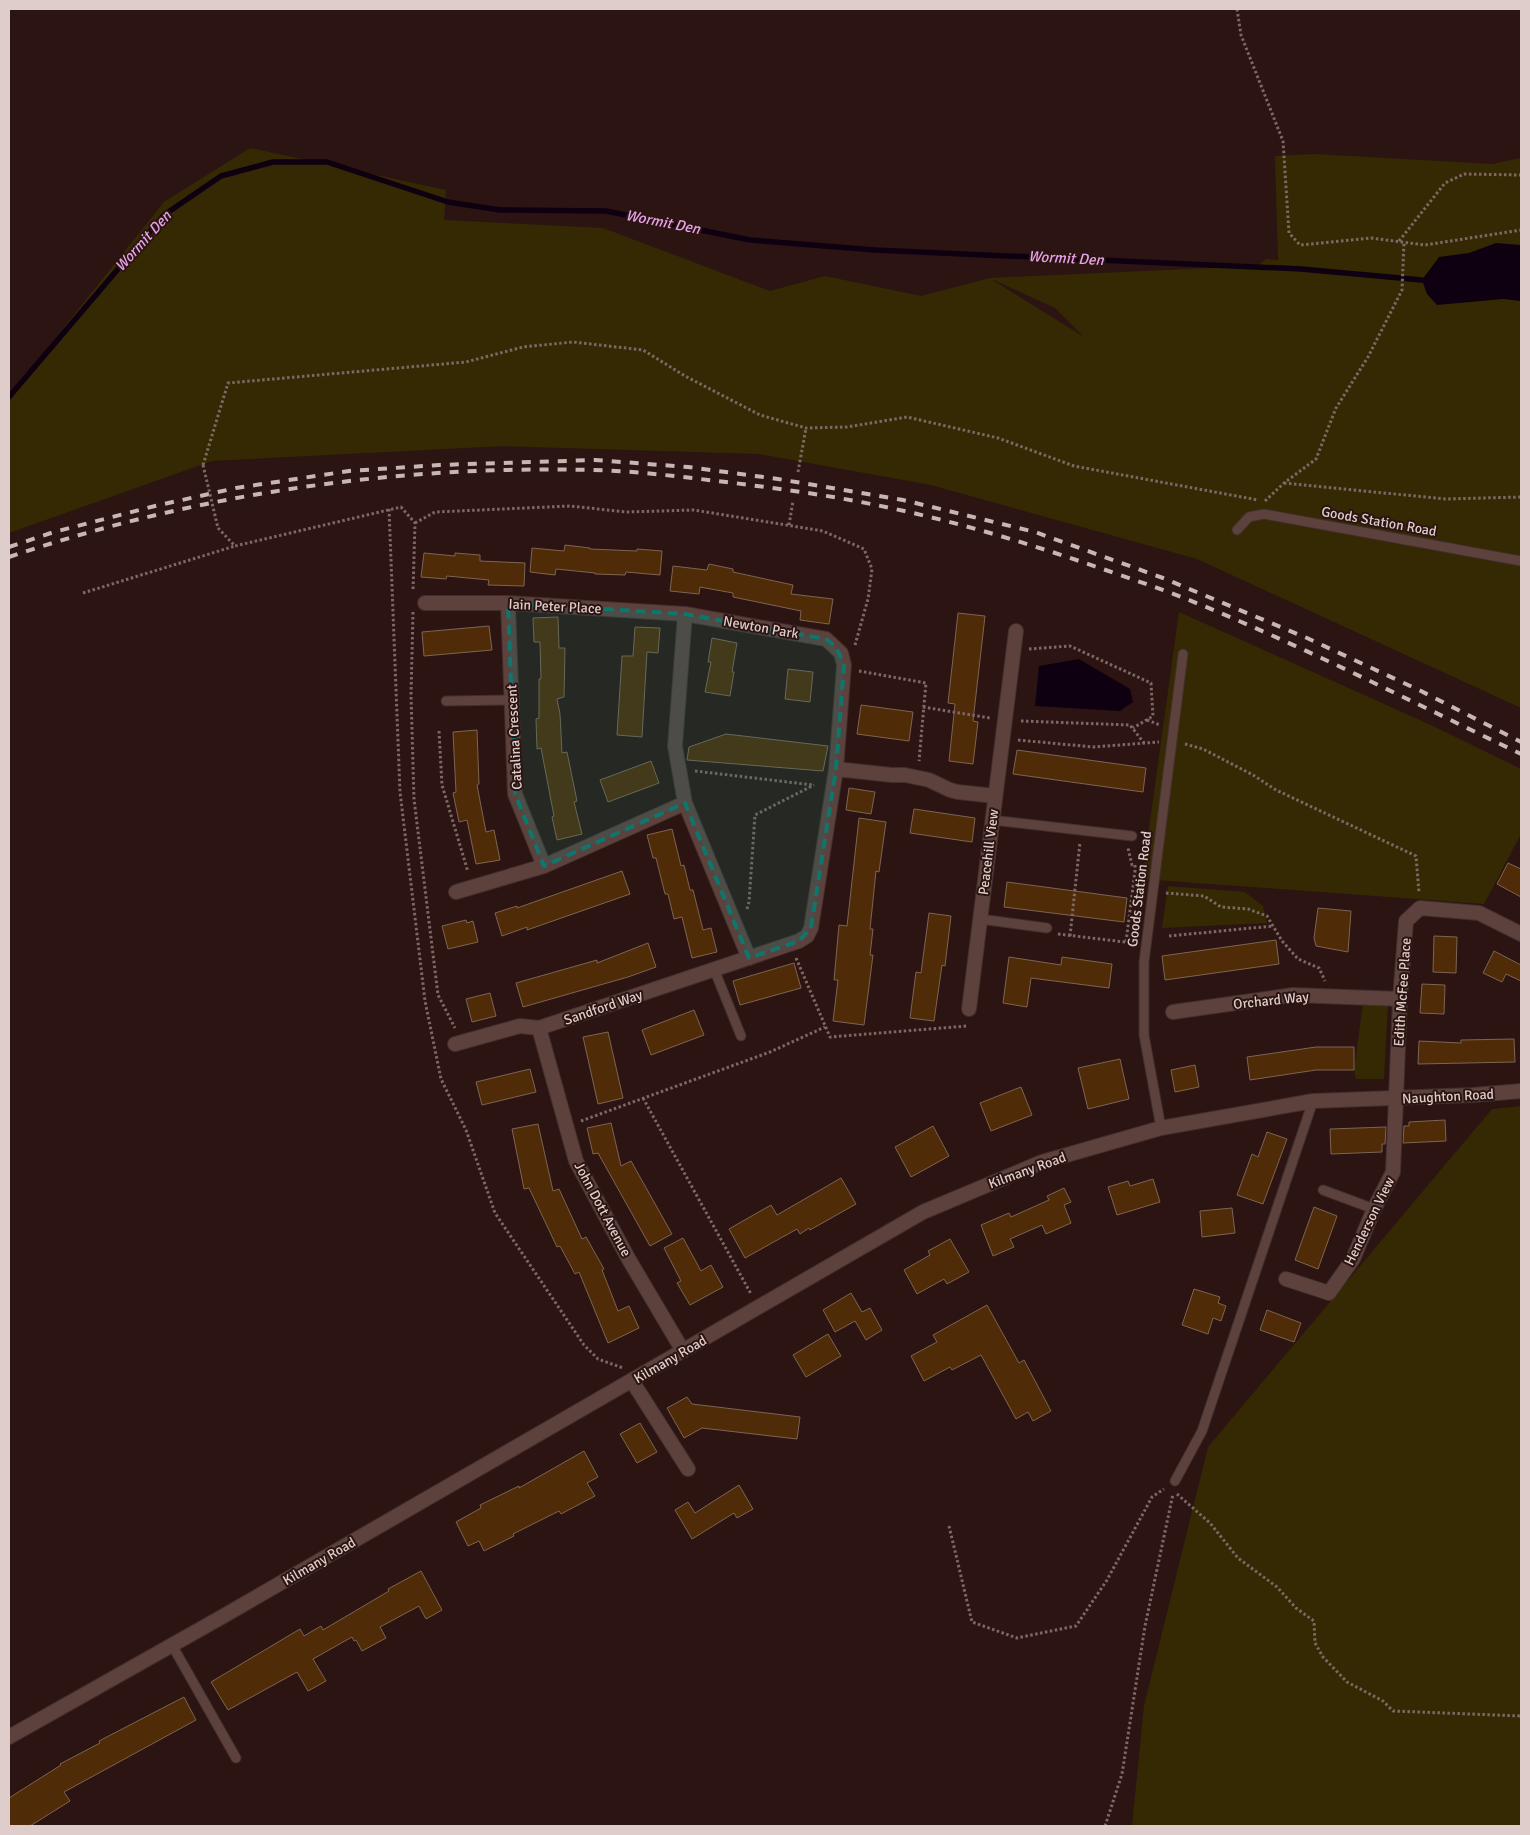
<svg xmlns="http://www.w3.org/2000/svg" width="1530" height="1835" font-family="Signika,sans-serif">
<rect width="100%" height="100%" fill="#2c1412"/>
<path fill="#352903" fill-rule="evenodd" d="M250 148 446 190 444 220 603 228 770 291 825 276 921 296 990 278 1257 266 1266 259 1278 260 1275 156 1316 154 1492 164 1521 158V708L1197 559 931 485 759 454 504 446 212 461 9 533V396L164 202ZM994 280 1055 308 1084 337 994 281Z
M1179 612 1433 726 1521 769V834L1484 904 1142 879Z
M1168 886 1245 892 1263 906 1267 923 1162 928Z
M1363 1003 1388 1004 1384 1079H1356L1354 1070Z
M1521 1106V1826H1132L1144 1706 1208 1447 1492 1109Z"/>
<path fill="#0f0011" d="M1496 243 1521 245V301L1503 299 1437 305 1427 294 1422 280 1439 257 1469 253Z
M1079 659 1130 689 1133 702 1120 711 1035 706 1039 666Z"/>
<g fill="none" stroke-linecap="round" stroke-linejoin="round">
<path stroke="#0f0011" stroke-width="5.5" d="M9 397 164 215 221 176 273 162H327L448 202 500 210 606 211 750 240 875 250 1301 269 1422 280"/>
</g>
<path fill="#502b08" stroke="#7c6553" d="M565 545 590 548V549L637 551V549L662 551 660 575 626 572 625 575 595 574V573L556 569 555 575 530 572 532 548 564 551Z
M424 553 455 556V553L480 555V561L525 563 524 586 488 585 489 580 447 576 446 579 421 577Z
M709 564 733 569V572L793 585 791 594 833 599 829 624 800 620 801 611 733 597V593L700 587 699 594 670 591 673 566 707 570Z
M958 613 985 616 973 721 978 722 973 764 949 761 955 704 948 703Z
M558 617 559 648H565L564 697 557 699 560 714 562 753 567 752 577 801 574 802 582 834 557 840 552 817 554 816 541 748 537 749 536 719 539 718V679H541L540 642H534L533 618Z
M489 626 492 650 424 656 422 632Z
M635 627 660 628 658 653 647 652 642 737 617 735 622 656H633Z
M712 638 737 643 732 672H734L730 696 705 692 711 662H708Z
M788 669 813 672 810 702 785 699Z
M861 705 913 712 909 741 857 734Z
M477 730 479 784 477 785 486 832 494 830 500 860 476 864 467 820 459 822 453 793 456 792 453 732Z
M726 734 828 746 823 771 687 760 689 747Z
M1017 750 1146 768 1143 792 1013 774Z
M651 761 659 783 608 802 600 780Z
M849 788 875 792 871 814 846 810Z
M914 809 975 818 972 842 910 833Z
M859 818 886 822 879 872 876 871 870 929H873L870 955H873L864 1025 833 1021 838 980H834L839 925 847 926Z
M672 829 681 866 684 865 690 890H693L703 930 711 928 717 952 692 958 682 917 674 919 668 894H665L656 858H653L647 835Z
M1508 863 1521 869V897L1497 884Z
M622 871 630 894 527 930V927L502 936 495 913 517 906V908Z
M1007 882 1127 898 1124 922 1004 907Z
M1318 908 1351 911 1348 952 1316 946 1314 938Z
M929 913 951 916 945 966 942 965 934 1021 910 1018 916 972 921 973Z
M466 920 467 923 473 921 478 942 448 949 442 926Z
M1434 936 1457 937 1456 973 1433 972Z
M1276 940 1279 964 1165 980 1162 956Z
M648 943 656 967 628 977 523 1007 516 983 597 960V963Z
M1494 951 1521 965V981L1506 974 1502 982 1483 973Z
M1009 957 1061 965 1062 957 1112 964 1109 988 1031 978 1027 1007 1003 1003Z
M794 963 801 988 740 1005 733 981Z
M1422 984 1445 985 1444 1014 1420 1013Z
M490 993 496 1016 472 1022 466 999Z
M694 1010 704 1035 651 1055 642 1030Z
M608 1032 623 1098 598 1104 583 1037Z
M1514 1039 1515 1062 1418 1064 1419 1041 1461 1043V1040Z
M1316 1047H1354V1070H1316L1250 1080 1247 1057Z
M1120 1059 1129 1099 1088 1109 1078 1068Z
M1195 1065 1199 1087 1175 1092 1171 1070Z
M530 1069 536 1092 482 1105 476 1082Z
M1021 1087 1032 1115 991 1131 980 1103Z
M1445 1120 1446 1141 1403 1143 1404 1126H1409V1122Z
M611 1123 621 1166 631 1161 672 1234 650 1246 598 1153 593 1154 587 1128Z
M538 1124 553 1191 559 1189 582 1239 586 1237 604 1269 602 1270 618 1311 629 1306 639 1328 608 1343 579 1272 575 1274 560 1246 557 1247 529 1188 524 1189 512 1129Z
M933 1126 949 1156 911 1177 895 1147Z
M1386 1127 1385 1144H1382V1152L1331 1154 1330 1129Z
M1267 1132 1287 1139 1263 1204 1237 1195 1252 1154 1258 1157Z
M841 1178 856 1204 810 1230 809 1228 800 1234 797 1229 745 1258 729 1229 771 1205 777 1215Z
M1153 1179 1160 1202 1117 1215 1108 1187 1128 1181 1130 1186Z
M1064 1188 1071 1202 1064 1205 1071 1223 1046 1234 1042 1225 1010 1239 1014 1247 993 1256 981 1225 1009 1213 1011 1217 1049 1200 1047 1196Z
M1314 1207 1337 1216 1318 1269 1295 1260Z
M1232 1208 1235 1233 1202 1237 1200 1211Z
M683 1238 701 1271 711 1265 723 1287 690 1305 677 1283 681 1281 664 1248Z
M950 1239 969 1272 947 1284 944 1279 917 1294 904 1270 930 1255 928 1251Z
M1194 1289 1220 1297 1218 1303 1226 1306 1221 1321 1213 1318 1208 1334 1182 1325Z
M851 1293 862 1312 870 1308 882 1330 866 1340 855 1321 835 1332 823 1310Z
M987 1305 1019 1363 1024 1360 1051 1411 1033 1421 1028 1412 1016 1419 981 1355 952 1370 950 1367 924 1381 911 1356 937 1342 933 1335Z
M1267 1310 1301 1323 1294 1342 1260 1330Z
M828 1334 841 1356 806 1377 793 1355Z
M687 1397 692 1404 800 1417 797 1439 702 1428 684 1438 667 1408Z
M640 1423 657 1452 637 1463 620 1434Z
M584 1451 598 1477 587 1483 595 1496 561 1514 559 1511 513 1534 514 1536 484 1551 479 1541 468 1546 456 1522 481 1508 480 1505 519 1486V1488Z
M739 1485 753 1509 737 1518 734 1513 692 1539 675 1510 688 1502 695 1513Z
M421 1571 442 1610 426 1619 419 1606 380 1627 386 1638 362 1651 356 1640 354 1641 352 1637 313 1659 326 1681 308 1691 297 1672 228 1710 211 1682 300 1629 304 1636 321 1626 323 1630 389 1591 388 1589Z
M184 1697 196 1720 64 1792 70 1801 30 1826H9V1798L61 1765 60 1764 100 1743 99 1741Z"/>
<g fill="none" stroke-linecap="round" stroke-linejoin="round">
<defs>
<path id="service" d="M1237 530 1249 517 1264 514 1521 561
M446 701 512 700
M992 820 1132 836
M980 919 1047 928
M714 969 741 1036
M1161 1128 1144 1035V962L1183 654
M1323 1190 1374 1209
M1175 1481 1202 1431 1313 1101
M172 1645 236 1758"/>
<path id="minor" d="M425 603H508L685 614
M508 603 515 794 544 866
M836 769 892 775H905L929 780 950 790 958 792 995 796
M456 892 544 866 685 803
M969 1009 1016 631
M1173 1012 1293 995 1400 999
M539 1028 576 1161 628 1258 683 1351
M455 1044 520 1026 539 1028 799 941 807 936 811 928 836 769 844 665 841 653 826 639 685 614 675 746 679 769 685 803 749 958
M1286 1279 1329 1293 1353 1259 1374 1209 1393 1172 1400 999 1406 921 1420 908 1479 913 1521 934
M632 1381 688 1469"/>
<path id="secondary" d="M9 1737 220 1618 923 1212 1042 1162 1161 1128 1313 1101 1473 1095 1521 1091"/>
</defs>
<use href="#service" stroke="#402f2d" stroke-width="11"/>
<use href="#minor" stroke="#402f2d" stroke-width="16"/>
<use href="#secondary" stroke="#402f2d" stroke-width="16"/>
<path stroke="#7d6866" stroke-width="3" stroke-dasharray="2.5 2.5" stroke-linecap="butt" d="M1237 9 1241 35 1283 141 1289 233 1300 245 1371 238 1425 245 1521 230
M1399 241 1445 183 1464 174 1521 175
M203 465 228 383 466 362 523 347 573 342 643 350 685 376 760 415 806 428 847 427 907 417 998 438 1074 466 1258 500
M798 472 806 428
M1284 483 1445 499 1521 497
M1265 501 1284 483 1316 459 1336 408 1368 357 1402 290 1404 242
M389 509 400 792 425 1001 441 1079 466 1130 495 1213 584 1345 598 1359 623 1368
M415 523 435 512 570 506 626 512 694 510 823 531 864 549 872 569 868 599 855 645
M789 525 793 501
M218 528 235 546 401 507 415 523 413 591
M83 593 235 546
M413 612 411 695 414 799 438 995 455 1028
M1029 649 1070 646 1151 683 1153 716 1133 728
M859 671 926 683 919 761
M923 707 990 718
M1147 720 1160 725
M1021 721 1130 725 1144 743
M439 731 442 785 468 872
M1018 740 1093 747 1159 742
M1185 744 1203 749 1253 775 1276 790 1416 856 1419 893
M695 771 813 785
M1166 893 1204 896 1221 907 1248 909 1267 916 1282 941 1298 959 1319 968 1325 981
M747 909 749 902 755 815 814 785
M1058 934 1133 943
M1070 936 1080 842
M1169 936 1273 926
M1126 942 1135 871V865H1132L1128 848
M796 958 830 1037 967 1026
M643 1098 751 1294
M581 1121 770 1052 825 1027
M1177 1494 1210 1523 1238 1558 1277 1587 1296 1608 1314 1621 1315 1643 1323 1657 1347 1682 1383 1701 1393 1711 1521 1716
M949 1526 972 1622 1017 1638 1076 1626 1107 1580 1152 1497 1164 1489
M1105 1826 1122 1774 1145 1626 1173 1494"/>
<use href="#service" stroke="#5d413d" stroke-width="9"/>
<use href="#minor" stroke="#5d413d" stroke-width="14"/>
<use href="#secondary" stroke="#5d413d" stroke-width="14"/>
<path stroke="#c7b6b3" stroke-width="4" stroke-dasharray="9 9" stroke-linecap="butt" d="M9 547 54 532 155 506 236 488 349 471 439 465 595 460 688 467 778 479 903 500 1035 532 1163 578 1307 638 1421 691 1521 742
M9 557C196 494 395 465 592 470 637 471 682 477 726 482 781 489 836 496 890 508 967 524 1043 548 1117 574 1140 582 1162 589 1184 598 1299 644 1410 701 1521 754"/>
<path stroke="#7d6866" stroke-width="3" stroke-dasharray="2.5 2.5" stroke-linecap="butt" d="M203 465 218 528"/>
</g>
<path fill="#0f766e" fill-opacity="0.2" stroke="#0f766e" stroke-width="4" stroke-dasharray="10 6" stroke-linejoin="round" d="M508 603 685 614 826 639 836 647 844 665 836 769 811 928 799 941 749 958 685 803 544 866 515 794Z"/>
<g text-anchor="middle" stroke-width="4" stroke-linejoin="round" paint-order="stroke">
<g font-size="14" fill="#decdca" stroke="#2c1412">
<text transform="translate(1379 521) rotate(10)" y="5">Goods Station Road</text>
<text transform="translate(555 606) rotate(3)" y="5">Iain Peter Place</text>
<text transform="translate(761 627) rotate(10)" y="5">Newton Park</text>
<text transform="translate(514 737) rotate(-93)" y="5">Catalina Crescent</text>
<text transform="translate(988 852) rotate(-83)" y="5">Peacehill View</text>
<text transform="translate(1139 889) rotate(-83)" y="5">Goods Station Road</text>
<text transform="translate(1402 992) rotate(-86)" y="5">Edith McFee Place</text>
<text transform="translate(1271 1000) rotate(-6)" y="5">Orchard Way</text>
<text transform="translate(603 1007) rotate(-19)" y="5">Sandford Way</text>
<text transform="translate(1448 1096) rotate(-3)" y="5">Naughton Road</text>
<text transform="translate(1027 1170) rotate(-20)" y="5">Kilmany Road</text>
<text transform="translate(603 1209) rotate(62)" y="5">John Dott Avenue</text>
<text transform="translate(1369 1221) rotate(-64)" y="5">Henderson View</text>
<text transform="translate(670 1359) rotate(-30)" y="5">Kilmany Road</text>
<text transform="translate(319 1561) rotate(-30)" y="5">Kilmany Road</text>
</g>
<g font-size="15" font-style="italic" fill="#e5a3e8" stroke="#2c1412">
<text transform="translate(663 222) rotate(11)" y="5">Wormit Den</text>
<text transform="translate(143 241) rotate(-48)" y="5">Wormit Den</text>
<text transform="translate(1066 258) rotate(3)" y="5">Wormit Den</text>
</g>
</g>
<rect width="1530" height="1835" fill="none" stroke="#decdca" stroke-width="20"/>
</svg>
